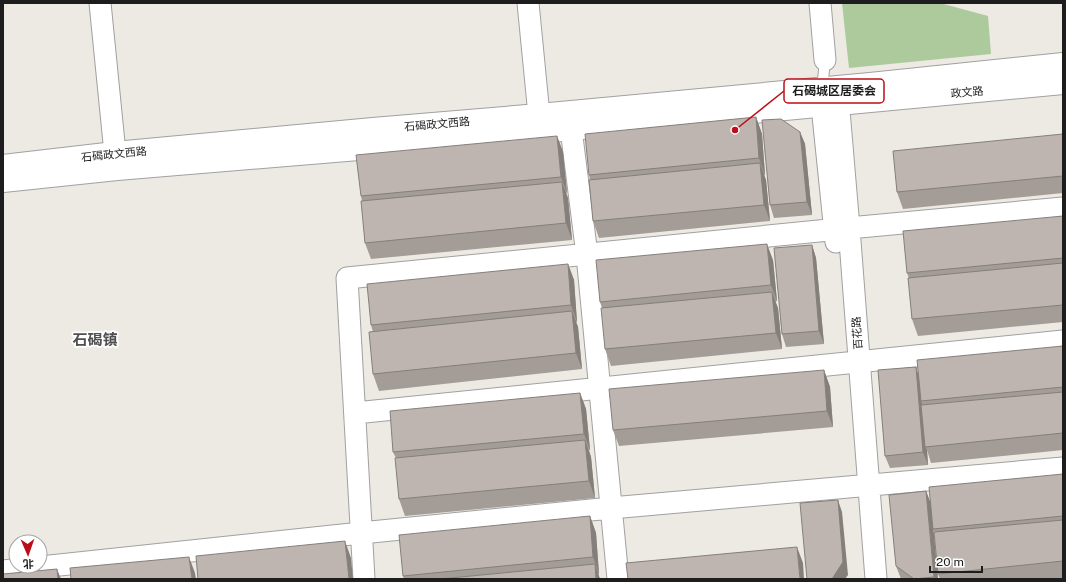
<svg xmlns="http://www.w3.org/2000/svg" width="1066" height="582" font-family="'Public Sans','Noto Sans SC',sans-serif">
<rect width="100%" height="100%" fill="#ede9e3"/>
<path fill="#acca9b" d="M842 3H940L988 16 991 54 849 68Z"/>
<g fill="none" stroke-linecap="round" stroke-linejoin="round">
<defs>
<path id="service" d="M822 90 825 60"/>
<path id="minor" d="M100 3 115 153
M528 3 539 115
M820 3 825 60
M837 87 849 228 876 579
M822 106 836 242
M571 129 587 255 618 579
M355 413 1063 341
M3 571 361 533 611 508 1063 468
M364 579 347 278 849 228 1063 208"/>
<path id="tertiary" d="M3 166 115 153 373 129 539 115 870 84 1063 64
M3 181 117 169 467 140 571 129 1063 83"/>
</defs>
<use href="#service" stroke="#a1a1a1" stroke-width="12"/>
<use href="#minor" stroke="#a1a1a1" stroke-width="23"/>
<use href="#tertiary" stroke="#a1a1a1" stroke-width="24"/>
<use href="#service" stroke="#fff" stroke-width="10"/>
<use href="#minor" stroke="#fff" stroke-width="21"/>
<use href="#tertiary" stroke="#fff" stroke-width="22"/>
</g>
<path fill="#a39c97" d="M1005 3H1051L1045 4H1012Z
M756 117 762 134 765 175H764L766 180 770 221 599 238 593 221 590 180 589 175Z
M800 132 805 144 812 215 774 218 770 205Z
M1063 134V193L903 209 897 192Z
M557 136 563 152 567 193H566L568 198 572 240 371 259 365 243 362 201 361 196Z
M1063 216V322L918 336 912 319 909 278 907 273Z
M812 245 816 258 824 344 786 347 782 334Z
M773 260 777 301 775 302 778 308 782 349 611 366 605 349 602 308 600 302Z
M568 264 574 280 577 322H576L578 327 582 369 379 391 373 374V332L371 325Z
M1063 346V450L931 463 927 450 928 465 890 468 885 456 916 367 918 374Z
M824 370 830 387 833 427 619 446 613 430Z
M580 393 586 409 590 450H589L591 457 595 498 405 516 399 499 396 458 393 452Z
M1063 474V578L1057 579H940L938 574 935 532 933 529Z
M926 491 931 504 938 579H901L896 566Z
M590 516 596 533 599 574H598L600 579H404L403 576Z"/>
<path fill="#857f7b" d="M756 117 762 134 765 175 759 158Z
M800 132 805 144 812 215 807 202Z
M557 136 563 152 567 193 561 177Z
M760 163 766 180 770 221 764 205Z
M562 182 568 198 572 240 566 223Z
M767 244 773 260 777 301 771 285Z
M812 245 816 258 824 344 819 331Z
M568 264 574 280 577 322 571 305Z
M772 292 778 308 782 349 776 333Z
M572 311 578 327 582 369 576 353Z
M916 367 920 380 921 401 923 407 925 447 927 450 928 465 923 452Z
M824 370 830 387 833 427 827 411Z
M580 393 586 409 590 450 584 434Z
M585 440 591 457 595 498 589 481Z
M926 491 931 504 938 579H935L934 577Z
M838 500 842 512 848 575 845 579H832Z
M590 516 596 533 599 574 593 557Z
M345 541 351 558 353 579H349Z
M797 547 803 563 804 579H800Z
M189 557 195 573 196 579H192Z
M595 564 600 579H596Z
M57 569 61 579H58Z"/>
<path fill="#beb5b0" stroke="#857f7b" d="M756 117 759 158 589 175 585 134Z
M781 119 800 132 807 202 770 205 762 120Z
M1063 134V176L897 192 893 151Z
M557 136 561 177 361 196 356 155Z
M760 163 764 205 593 221 589 180Z
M562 182 566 223 365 243 361 201Z
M1063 216V258L907 273 903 231Z
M767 244 771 285 600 302 596 260Z
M812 245 819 331 782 334 774 248Z
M1063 263V305L912 319 908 278Z
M568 264 571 305 371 325 367 284Z
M772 292 776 333 605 349 601 308Z
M572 311 576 353 373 374 369 332Z
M1063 346V387L921 401 917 360Z
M916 367 923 452 885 456 878 370Z
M824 370 827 411 613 430 609 389Z
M1063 392V433L925 447 921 405Z
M580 393 584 434 393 452 390 411Z
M585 440 589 481 399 499 395 458Z
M1063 474V516L933 529 929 487Z
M926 491 934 577 914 579 896 566 889 495Z
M838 500 843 562 832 579H807L800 503Z
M590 516 593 557 403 576 399 535Z
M1063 520V561L938 574 934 532Z
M345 541 349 579H198L196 556Z
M797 547 800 579H628L626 563Z
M189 557 192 579H71L70 568Z
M595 564 596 579H440Z
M57 569 58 579H3V574Z"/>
<g text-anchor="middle" stroke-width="3.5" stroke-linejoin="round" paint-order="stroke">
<g font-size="11" fill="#1d1d1d" stroke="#fff">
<text transform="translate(967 92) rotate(-5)" y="4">政文路</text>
<text transform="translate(437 124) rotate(-5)" y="4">石碣政文西路</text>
<text transform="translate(114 154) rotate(-6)" y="4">石碣政文西路</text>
<text transform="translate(857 333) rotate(-94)" y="4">百花路</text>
</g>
<g font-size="15" font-weight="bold" fill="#505050" stroke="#fff">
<text x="95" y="345">石碣镇</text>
</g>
</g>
<path fill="none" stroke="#bc0e19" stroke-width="1.5" d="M735 130L784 91"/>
<circle fill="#bc0e19" stroke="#fff" stroke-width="1.5" cx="735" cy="130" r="4"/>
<rect fill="#fff" stroke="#bc0e19" stroke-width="1.5" x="784" y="79" width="100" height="24" rx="4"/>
<g font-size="12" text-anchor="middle" font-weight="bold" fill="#1d1d1d">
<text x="834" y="95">石碣城区居委会</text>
</g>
<rect width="1066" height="582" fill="none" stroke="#1d1d1d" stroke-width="8"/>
<g transform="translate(28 554) rotate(178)"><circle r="19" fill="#ffffff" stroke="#a5a5a5"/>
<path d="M0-3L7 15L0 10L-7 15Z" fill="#bc0e19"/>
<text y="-6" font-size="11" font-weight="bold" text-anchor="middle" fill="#1d1d1d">北</text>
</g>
<path d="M930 566v6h52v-6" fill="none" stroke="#1d1d1d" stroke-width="2"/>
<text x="936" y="566" font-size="12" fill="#1d1d1d" stroke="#ffffff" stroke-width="3" paint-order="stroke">20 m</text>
</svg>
